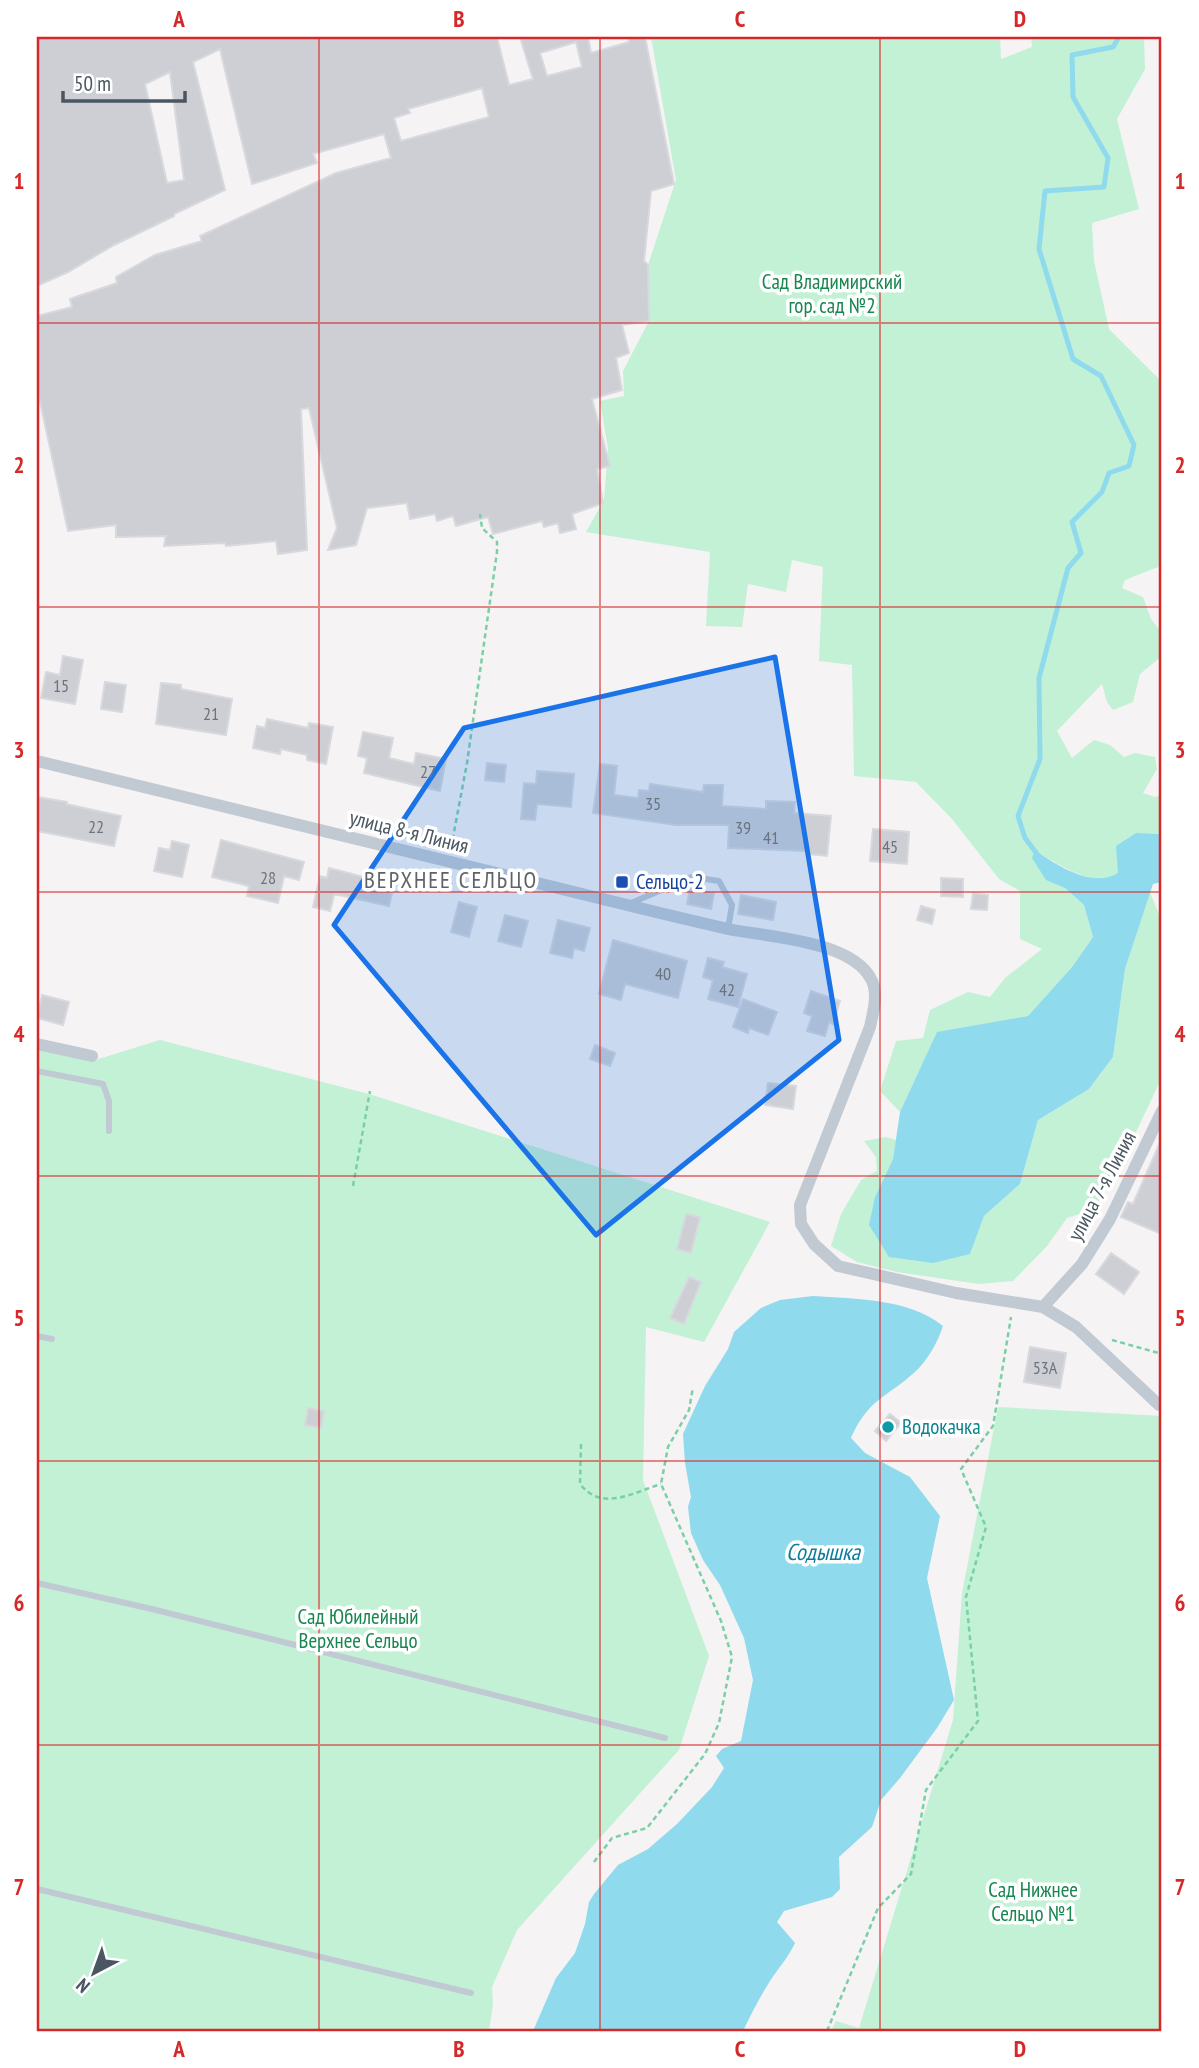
<svg xmlns="http://www.w3.org/2000/svg" width="1199" height="2068" font-family="'PT Sans Narrow',sans-serif">
<rect width="100%" height="100%" fill="#f5f3f3"/>
<path fill="#c3f1d5" d="M651 37H1000L1001 59 1032 47 1031 37H1144L1145 69 1117 119 1139 209 1092 223 1094 261 1109 329 1159 379 1162 386V561L1158 567 1125 580 1122 588 1143 597 1151 619 1162 633V656L1140 674 1133 702 1113 710 1107 702 1102 684 1057 731 1072 758 1094 740 1110 745 1124 757 1135 753 1155 757 1157 769 1143 793 1155 797 1162 794V834L1136 833C1131 845 1126 865 1117 874 1099 891 1051 861 1035 850L1046 879 1065 888 1084 905 1093 937 1072 967 1028 1016 937 1033 900 1112 880 1091 896 1041 923 1038 930 1010 968 992 990 997 1005 978 1042 949 1020 939V891L999 879 952 819 916 782 854 776 852 665 819 661 823 567 792 560 786 592 748 584 742 627 706 626 710 552 586 532 604 500 608 449 600 401 624 396 623 371 649 321 648 265 676 180Z
M1150 892 1162 922V1077L1129 1147 1095 1209 1067 1218 1047 1246 1013 1281 979 1284 897 1272 857 1262 831 1246 841 1214 861 1180 877 1171 876 1157 864 1141 886 1137 896 1140 893 1159 875 1197 970 1254 984 1216 1020 1184 1038 1120 1089 1089 1113 1057 1125 969Z
M160 1040 369 1094 770 1222 704 1342 646 1327 643 1480 709 1656 679 1750 517 1930 492 1987 493 2004 489 2031H37V1049L92 1061Z
M998 1407 1162 1416V2031H831L836 2021 859 2028 953 1720 962 1593Z"/>
<path fill="#90daee" d="M1136 833 1162 834V882L1153 884 1125 969 1113 1057 1089 1089 1038 1120 1020 1184 984 1216 970 1254 933 1263 889 1257 869 1225 875 1197 893 1159 900 1112 937 1032 1028 1016 1072 967 1093 937 1084 905 1065 888 1046 880 1032 858 1035 850C1056 865 1093 889 1118 873L1116 846Z
M813 1296C856 1299 908 1298 943 1326 938 1342 927 1361 915 1372 886 1398 868 1399 851 1438L865 1453 910 1477 940 1516 927 1578 954 1700 937 1728 900 1778 881 1800 872 1827 839 1857 840 1889 832 1897 784 1911 777 1922 795 1943C788 1958 779 1967 770 1981 760 1997 751 2014 743 2031H533L556 1978 575 1953 585 1924 589 1902 594 1894 618 1865 648 1849 677 1824 712 1787 724 1768 716 1756 722 1749 741 1741 753 1680 744 1638 720 1585 703 1560 691 1533 688 1507 691 1497 685 1463 683 1434 705 1386 728 1349 734 1332 761 1308 780 1300Z"/>
<g fill="none" stroke-linecap="round" stroke-linejoin="round">
<path stroke="#90daee" stroke-width="5" d="M1037 854 1025 838 1018 816 1040 759 1039 678 1068 568 1081 553 1072 522 1102 492 1109 473 1129 466 1134 445 1101 376 1073 359 1039 249 1045 191 1104 187 1108 158 1073 97 1072 55 1113 47 1119 37"/>
</g>
<path fill="#cdcfd5" stroke="#d7d9de" stroke-width="2" fill-rule="evenodd" d="M37 37H497L509 85 533 79 520 37H588L591 53 629 42 628 37H645L674 184 651 191 644 261 648 265 649 321 622 325 629 353 616 358 622 390 592 399 610 466 597 469 603 503 572 514 576 529 560 533 558 523 544 527 542 521 493 534 488 517 456 526 453 516 437 521 435 514 410 519 407 503 367 508 356 545 328 550 337 528 309 408 301 409 307 550 278 554 276 541 226 546 225 543 164 546 166 536 116 537V525L68 531 37 388V316L72 307 70 299 117 283 116 277 155 255 202 241 200 236 336 173 391 158 384 134 313 154 317 163 252 184 220 49 193 62 225 190 174 214V216L114 245 68 272 37 286ZM576 42 582 67 547 76 540 53ZM170 72 184 180 167 183 145 84ZM482 88 489 117 401 141 394 118 410 113 408 109Z
M63 656 83 660 75 704 41 698 46 672 60 675Z
M105 682 126 685 122 712 101 709Z
M161 683 181 685V689L232 699 226 735 156 724Z
M267 719 308 728 309 723 333 727 326 764 307 760V755L281 749 280 754 253 748 257 726 265 728Z
M363 732 393 738 389 758 414 764 416 753 446 759 440 791 364 773 367 758 358 756Z
M487 763 506 765 504 782 485 780Z
M600 764 617 766 614 795 638 798 639 790 649 791 650 784 703 792 704 785H723L722 806 766 809V801L795 802 794 813 831 816 827 856 807 854 808 851 728 848 729 825H676L593 813Z
M537 771 574 774 571 807 537 804 535 820 521 819 524 783 536 784Z
M37 797 67 802 66 804 121 816 114 846 37 831Z
M873 829 909 832 907 864 870 861Z
M221 840 304 862 299 880 284 876 278 903 247 896 249 886 212 877Z
M172 841 189 845 182 877 154 871 159 848 170 850Z
M329 868 394 885 389 906 339 895H334L330 911 313 907 320 876 327 878Z
M941 878 963 879V897L941 896Z
M690 889 714 893 711 909 687 904Z
M973 893 988 895 987 910 971 909Z
M741 895 776 902 773 920 738 914Z
M459 902 477 907 469 937 451 932Z
M921 906 935 910 932 924 917 920Z
M505 915 528 921 521 947 498 941Z
M558 920 590 928 584 951 574 948 572 958 550 953Z
M613 940 687 961 678 998 625 984 621 1000 599 994Z
M708 958 724 962 722 967 747 974 738 1007 708 999 713 980 703 977Z
M811 991 840 1001 833 1024 829 1022 825 1036 807 1031 812 1016 804 1013Z
M42 995 69 1002 63 1025 37 1018Z
M743 999 777 1012 768 1035 749 1028 748 1033 733 1027Z
M595 1045 615 1053 610 1066 590 1059Z
M768 1083 796 1086 793 1109 765 1105Z
M1162 1138V1225L1159 1233 1121 1217 1128 1202 1133 1204Z
M686 1214 700 1217 691 1253 677 1249Z
M1111 1253 1139 1272 1124 1294 1096 1274Z
M689 1277 701 1282 684 1324 670 1318Z
M1030 1347 1066 1353 1060 1388 1024 1382Z
M308 1408 324 1411 321 1428 305 1425Z
M890 1414 901 1423 886 1441 875 1431Z"/>
<g fill="none" stroke-linecap="round" stroke-linejoin="round">
<path stroke="#7ad0a6" stroke-width="2.5" stroke-dasharray="5 3.5" stroke-linecap="butt" d="M451 848 467 763 497 552V542L482 528 480 514
M353 1186 370 1091
M1112 1340 1162 1354
M581 1444 580 1484C602 1512 632 1493 661 1484
M594 1862 612 1838 647 1828 705 1754 719 1723 732 1657 721 1621 661 1484 668 1447 689 1410 693 1387
M827 2031 878 1908 911 1874 926 1790 978 1721 966 1597 986 1527 961 1469 993 1426 1011 1317"/>
<path stroke="#c1cad2" stroke-width="6" d="M631 903 692 877 719 881 732 905 728 929
M37 1071 103 1084 109 1101V1131
M37 1336 52 1339
M37 1583 152 1609 665 1738
M37 1889 471 1993"/>
<path stroke="#c1cad2" stroke-width="12" d="M37 761 664 914C685 919 706 924 728 929 766 937 851 940 871 979 879 993 873 1012 870 1027L800 1205 801 1224 814 1244 838 1266 956 1293 1043 1307 1076 1327 1159 1405H1162
M37 1044 92 1056
M1043 1307 1082 1264 1110 1219 1162 1111"/>
</g>
<path fill="#1a73e8" fill-opacity="0.2" stroke="#1a73e8" stroke-width="5" stroke-linejoin="round" d="M775 657 839 1040 596 1235 334 925 464 728Z"/>
<path fill="none" stroke="#d62828" stroke-width="2" stroke-opacity="0.55" d="M319 37V2031M600 37V2031M880 37V2031M37 323H1162M37 607H1162M37 892H1162M37 1176H1162M37 1461H1162M37 1745H1162"/>
<rect fill="#1a4fb4" stroke="#fff" stroke-width="2.5" x="615" y="875" width="14" height="14" rx="3.5"/>
<circle fill="#0f9aa8" stroke="#fff" stroke-width="2.5" cx="888" cy="1427" r="7"/>
<g text-anchor="middle" stroke-width="7" stroke-linejoin="round" paint-order="stroke">
<g font-size="18" fill="#6b747e">
<text x="61" y="692">15</text>
<text x="211" y="720">21</text>
<text x="428" y="778">27</text>
<text x="653" y="810">35</text>
<text x="96" y="833">22</text>
<text x="743" y="834">39</text>
<text x="771" y="844">41</text>
<text x="890" y="853">45</text>
<text x="268" y="884">28</text>
<text x="663" y="980">40</text>
<text x="727" y="996">42</text>
<text x="1045" y="1374">53А</text>
</g>
<g font-size="21" fill="#17864f" stroke="#fff">
<text x="832" y="289">Сад Владимирский<tspan x="832" dy="24">гор. сад №2</tspan></text>
<text x="358" y="1624">Сад Юбилейный<tspan x="358" dy="24">Верхнее Сельцо</tspan></text>
<text x="1033" y="1897">Сад Нижнее<tspan x="1033" dy="24">Сельцо №1</tspan></text>
</g>
<g font-size="21" fill="#4a5661" stroke="#fff">
<text transform="translate(409 832) rotate(14)" y="7">улица 8-я Линия</text>
<text transform="translate(1102 1186) rotate(-62)" y="7">улица 7-я Линия</text>
</g>
<g font-size="21" fill="#164399" stroke="#fff" text-anchor="start">
<text x="636" y="889">Сельцо-2</text>
</g>
<g font-size="21" fill="#0d838f" stroke="#fff" text-anchor="start">
<text x="902" y="1434">Водокачка</text>
</g>
<g font-size="23" letter-spacing="2" fill="#5f6368" stroke="#fff">
<text x="451" y="888">ВЕРХНЕЕ СЕЛЬЦО</text>
</g>
<g font-size="23" font-style="italic" fill="#0c7c9b" stroke="#fff">
<text x="823" y="1560">Содышка</text>
</g>
</g>
<rect width="1199" height="2068" fill="none" stroke="#ffffff" stroke-width="77"/>
<g transform="translate(94 1973) rotate(221)" stroke="#ffffff" stroke-width="5" paint-order="stroke">
<path d="M0-5L12 26L0 18L-12 26Z" fill="#4a5661"/>
<text y="-10" font-size="19" font-weight="bold" text-anchor="middle" fill="#4a5661">N</text>
</g>
<path d="M63 91v10h122v-10" fill="none" stroke="#4a5661" stroke-width="3.5"/>
<text x="74" y="91" font-size="21" fill="#4a5661" stroke="#ffffff" stroke-width="5" paint-order="stroke">50 m</text>
<rect x="38" y="38" width="1122" height="1992" fill="none" stroke="#d62828" stroke-width="2.5"/>
<g font-size="23" text-anchor="middle" font-weight="bold" fill="#d62828">
<text x="179" y="27">A</text>
<text x="459" y="27">B</text>
<text x="740" y="27">C</text>
<text x="1020" y="27">D</text>
<text x="19" y="189">1</text>
<text x="1180" y="189">1</text>
<text x="19" y="473">2</text>
<text x="1180" y="473">2</text>
<text x="19" y="758">3</text>
<text x="1180" y="758">3</text>
<text x="19" y="1042">4</text>
<text x="1180" y="1042">4</text>
<text x="19" y="1326">5</text>
<text x="1180" y="1326">5</text>
<text x="19" y="1611">6</text>
<text x="1180" y="1611">6</text>
<text x="19" y="1895">7</text>
<text x="1180" y="1895">7</text>
<text x="179" y="2057">A</text>
<text x="459" y="2057">B</text>
<text x="740" y="2057">C</text>
<text x="1020" y="2057">D</text>
</g>
</svg>
